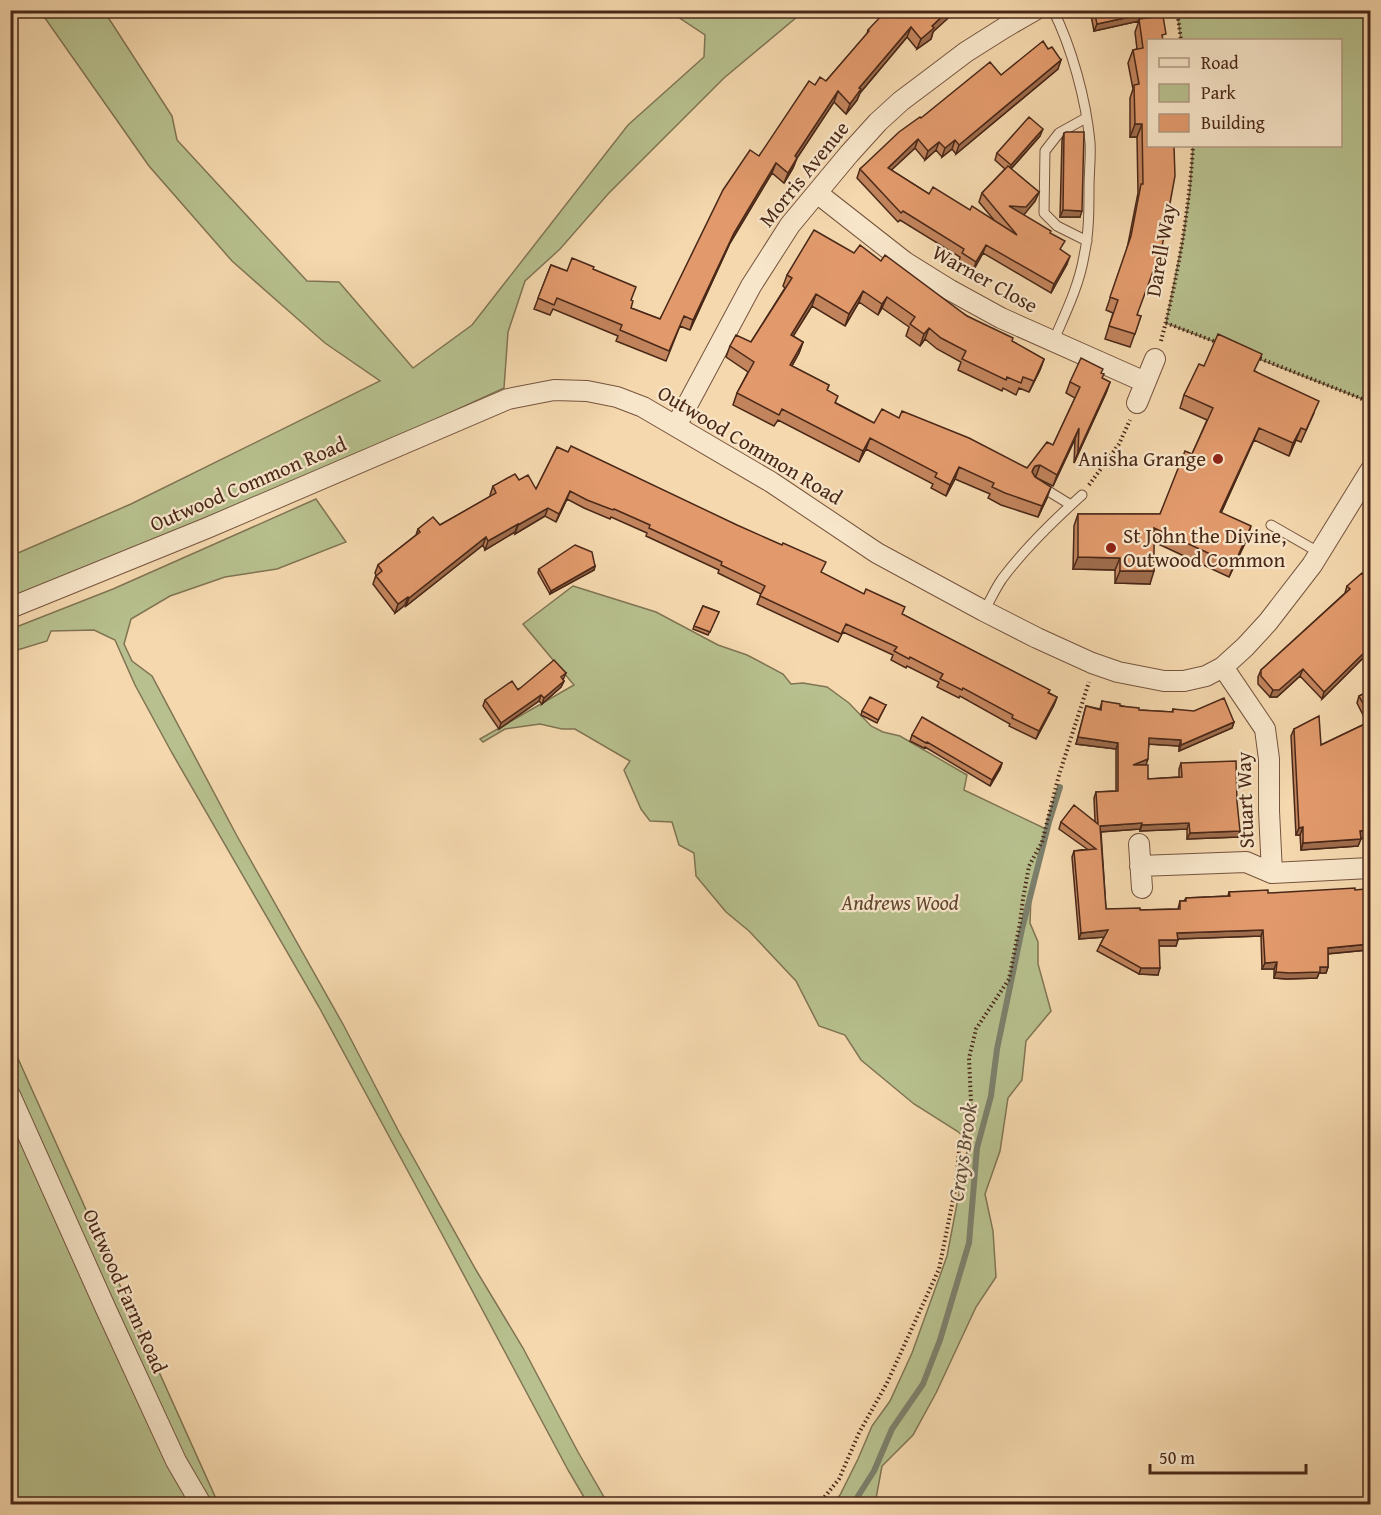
<svg xmlns="http://www.w3.org/2000/svg" width="1381" height="1515" font-family="'Gentium Book Plus',serif">
<rect width="100%" height="100%" fill="#f5d8ae"/>
<filter id="stains"><feTurbulence type="fractalNoise" baseFrequency=".00333" numOctaves="4"/><feColorMatrix values="0 0 0 0 .2 0 0 0 0 .09 0 0 0 0 .02 0 0 0 .5 -.17"/></filter>
<radialGradient id="worn" r=".72"><stop offset=".6" stop-color="#630" stop-opacity="0"/><stop offset="1" stop-color="#630" stop-opacity=".3"/></radialGradient>
<path fill="#b7c08e" stroke="#807453" stroke-width="1.5" d="M40 11H104L172 116 177 140 307 281 339 282 413 368 472 325 628 125 704 57 705 35 669 11H804L724 78 608 194 560 249 525 281 508 332 504 388 406 433 11 601V556L131 504 380 381 325 343 232 261 149 166Z
M1177 11H1370V402L1166 323 1183 239 1190 189 1193 146H1340V40H1181Z
M316 499 346 542 277 569 225 577 170 596 131 619 124 644 132 661 152 676 237 836 344 1026 399 1132 476 1270 523 1348 578 1452 608 1504H588L568 1470 436 1223 319 1007 172 753 135 685 115 640 94 630 51 631 47 641 11 652V629L113 589Z
M573 586 656 612 718 645 747 655 783 674 791 684 803 683 827 687 849 703 871 726 883 732 900 736 967 775 964 790 1048 830 1031 896 1030 923 1038 942V964L1051 1011 1026 1041 1022 1080 1008 1098 1000 1151 985 1194 993 1231 996 1277 976 1307 936 1393 913 1435 882 1466 875 1504H832L840 1495 858 1459 872 1426 890 1401 912 1353 947 1256 969 1141 957 1131 914 1104 861 1060 845 1035 819 1026 796 981 749 931 726 912 696 876 694 853 679 845 672 822 650 821 641 809 624 770 630 761 575 729H562L540 724 505 729 483 742 480 739 574 685 523 624Z
M11 1043 218 1503 219 1504H11Z"/>
<g fill="none" stroke-linecap="round" stroke-linejoin="round">
<path stroke="#7c806c" stroke-width="6" d="M853 1504 874 1471 892 1429 923 1384 940 1340 969 1243 977 1148 991 1096 997 1049 1022 929 1049 822 1060 787"/>
<defs>
<path id="lane" d="M1053 10C1072 48 1086 100 1090 142 1091 157 1089 173 1089 188 1089 211 1089 233 1084 256 1079 286 1065 314 1053 342
M1086 118 1059 133 1045 151 1044 213 1057 226 1087 241
M1040 486 1071 505
M1271 525 1320 553
M984 611C990 601 995 589 1002 579 1025 548 1053 521 1082 495"/>
<path id="street" d="M817 193 905 262 950 290 1001 318 1145 382
M1137 403 1155 359
M676 426 751 286 790 225 849 154 878 122 901 101 925 83 966 52 1004 28 1035 10
M10 608 207 528 508 399 554 390 587 391 617 397 643 407 771 482 877 553 984 611 1037 638 1092 663 1118 672 1164 681H1184L1206 676 1223 667 1245 647 1268 622 1312 565 1370 471
M1223 667 1265 729 1269 759V811L1272 873
M1139 844 1142 888
M1140 866 1246 862 1272 873 1370 868
M10 1095 105 1307 176 1461 201 1504"/>
</defs>
<use href="#lane" stroke="#75543e" stroke-width="11"/>
<use href="#street" stroke="#75543e" stroke-width="22"/>
<path stroke="#4a2818" stroke-width="4" stroke-dasharray="1.5 3" stroke-linecap="butt" d="M1177 10 1181 40
M1166 323 1219 343
M1161 341C1178 277 1189 211 1193 146
M1256 357 1370 402
M1089 485 1119 444 1130 420
M819 1504 839 1479 859 1433 887 1383 939 1269 956 1185 959 1151 971 1102 969 1058 976 1029 1009 979 1020 923 1023 899 1029 866 1042 842 1059 775 1089 682"/>
<use href="#lane" stroke="#f8e6ca" stroke-width="9"/>
<use href="#street" stroke="#f8e6ca" stroke-width="20"/>
</g>
<path fill="#c2845d" stroke="#4a2818" stroke-width="1.5" d="M1090 10H1148L1146 18 1163 40 1137 315 1141 316 1130 347 1105 339 1113 313 1106 310 1127 249 1138 193 1137 137H1130V98L1133 89 1128 63 1133 50 1137 49 1135 32 1139 21 1094 31Z
M901 16 933 32 931 39 917 49 907 37 860 93 857 100 846 114 834 102 797 158 793 168 784 183 772 173 730 243 690 330 680 326 666 361 616 341 618 336 553 309 550 315 534 309 551 265 567 271 593 269 631 300V308L660 319 759 156 815 85 826 81 867 34 868 30 888 17Z
M1058 69 956 154 952 149 942 157 936 150 925 160 915 148 891 170 929 194 994 220 979 202 982 193 1005 169 995 160 997 153 1040 136 1011 169 1039 192 1035 201 1023 215 1050 233 1061 250 1067 264 1051 293 983 253 973 271 959 262 960 257 900 220 898 222 857 178 860 169 921 118Z
M1064 133 1080 217H1060L1062 140Z
M854 253 881 261 967 316 1044 359 1040 370 1029 392 1019 388 1016 395 1003 388 1002 391 958 370 961 362 937 349 925 339 920 346 906 336 909 327 882 308 878 315 859 302 845 326 812 306 793 336 803 342 799 353 792 366 829 385 827 390 836 403 874 423 899 418 1027 468 1053 445 1075 398 1066 393 1070 382 1101 373 1102 378 1110 382 1106 393 1074 463 1075 439 1053 486 1035 477 1047 498 1038 517 1001 505 988 498 990 494 955 479 946 496 931 488 933 484 866 449 859 462 778 420 774 426 733 405 737 393 748 372 726 357 730 346 751 342 785 288 783 286 787 275Z
M1204 366 1255 371 1314 413 1301 442 1296 440 1289 456 1254 440 1221 513 1247 539 1229 577 1154 542 1150 584 1115 583V570L1073 569 1074 526 1078 514H1160L1192 454 1207 420 1180 408 1184 395Z
M557 447 821 573 902 614 1057 697 1054 705 1036 739 1009 726 1010 724 960 696 959 698 937 687 939 682 907 666 906 668 891 660 893 655 843 632 838 642 757 604 761 594 718 573 719 570 646 536 647 533 611 517 610 519 584 508 567 499 556 522 545 516 515 534V532L485 550 483 545 406 606 405 605 395 613 373 584 376 575 375 573 378 565 416 535 418 529 440 525 491 496 490 495 493 486 519 480 536 489Z
M595 566 594 570 550 594 538 573 539 569Z
M1371 583V662L1366 655 1322 699 1300 676 1277 697H1270L1258 684V677L1261 670 1345 593 1347 586Z
M703 606 719 612 708 635 693 629Z
M566 673 563 680 564 681 561 687 542 704 539 701 499 729 483 706 485 700Z
M1371 690V837L1361 838 1358 846 1301 850 1300 835H1296L1291 736 1294 729 1321 745 1367 723 1357 703 1359 696Z
M1102 701 1139 710 1172 712 1173 709 1234 722 1232 728 1179 751V746L1149 744 1146 765 1148 779 1179 777V769L1181 763 1238 837 1187 839V829L1140 831V829L1101 832 1106 909 1140 910 1178 909 1180 901H1184L1186 898 1228 896 1229 892 1268 893 1368 950 1328 954V967L1326 973H1319L1317 978 1287 979 1274 978V969H1262L1261 936 1178 939 1176 946H1159L1158 975 1139 974 1097 951 1104 937 1079 939 1072 857 1074 851 1087 849 1059 829 1061 822 1095 821 1094 798 1096 792 1116 791V749L1076 744 1086 706 1100 709Z
M886 705 877 723 861 715 862 711Z
M912 735 1002 763 1000 769 990 786 925 747 924 748 910 741Z"/>
<path fill="#9e6c4c" stroke="#4a2818" stroke-width="1.5" d="M949 10H957L933 32 931 39 917 49 921 39 932 26Z
M1148 13 1146 20 1139 19V21L1094 31 1097 24Z
M911 27 907 37 860 93 857 100 846 114 850 104 859 88Z
M1061 60 1058 69 956 154 959 145Z
M838 91 834 102 791 167 795 156Z
M1135 124H1142L1137 137H1130Z
M1043 129 1040 136 1008 172 1011 165Z
M918 139 915 148 884 177 888 168Z
M955 140 952 149 942 157 945 148Z
M939 142 936 150 925 160 928 151Z
M797 158 793 168 784 183 788 173Z
M776 163 772 173 730 243 690 330 693 320 734 233Z
M1039 192 1035 201 1023 216 1009 206Z
M1063 210 1082 211 1080 217H1060Z
M986 245 983 253 973 271 976 262Z
M1070 256 1067 264 1051 293 1054 284Z
M863 291 859 302 845 326 849 314Z
M816 294 812 306 787 346 791 335Z
M887 297 882 308 878 315 882 304Z
M929 328 925 339 920 346 924 334Z
M803 342 799 353 786 376 790 365Z
M1044 359 1040 370 1029 392Z
M1110 382 1106 393 1074 463 1078 452Z
M1079 428 1075 439 1053 486 1057 475Z
M1259 428 1254 440 1216 524 1220 512Z
M1301 428 1296 440 1289 456 1293 443Z
M870 438 866 449 859 462 863 451Z
M1040 465 1036 476 1031 477 1033 469 1035 466Z
M959 467 955 479 946 496 950 485Z
M1051 487 1047 498 1038 517 1042 506Z
M570 491 567 499 556 522 559 514Z
M548 508 545 516 515 534 518 525Z
M518 524 515 532 485 550 488 541Z
M1251 526 1247 539 1229 577 1234 565Z
M486 537 483 545 406 606 409 598Z
M1078 557 1120 558 1115 570 1073 569Z
M595 566 594 570 550 594 551 591Z
M1120 571H1154L1150 584 1115 583Z
M408 597 405 605 395 613 398 604Z
M1369 648 1366 655 1322 699 1324 692Z
M1303 669 1300 676 1277 697H1270L1273 690Z
M564 681 561 687 542 704 544 698Z
M541 695 539 701 499 729 501 723Z
M1057 697 1054 705 1036 739 1039 731Z
M1234 722 1232 728 1179 751 1181 745Z
M1078 737 1118 743 1116 749 1076 744Z
M1149 738 1181 740 1179 746 1147 744Z
M1148 759 1146 765H1133Z
M1002 763 1000 769 990 786 992 780Z
M1142 823 1140 829 1098 832 1100 826Z
M1189 823 1187 829 1140 831 1142 825Z
M1303 827 1300 835H1296L1299 828Z
M1371 830V837L1358 839 1360 831Z
M1240 831 1238 837 1187 839 1190 833Z
M1361 839 1358 846 1301 850 1303 843Z
M1108 930 1106 937 1079 939 1081 933Z
M1263 930 1261 936 1175 939 1177 933Z
M1159 940H1178L1176 946H1157Z
M1370 944 1368 950 1325 954 1328 948Z
M1277 962 1274 969H1262L1265 963Z
M1320 967H1328L1326 973H1319L1317 978 1287 979 1274 978 1276 972Z
M1141 968H1160L1158 975 1139 974Z"/>
<path fill="#e29a6c" stroke="#4a2818" stroke-width="1.5" d="M907 10H949L932 26 934 28 921 39 911 27 859 88 861 89 850 104 838 91 795 156 797 158 788 173 776 163 734 233 693 320 684 316 669 351 620 330 622 325 557 298 554 305 538 298 551 265 567 271 572 258 594 267 593 269 636 287 631 300 633 301 631 308 660 319 723 190 750 150 759 156 809 81 815 85 820 77 826 81 869 31 868 30 884 13 888 17 894 11 901 16Z
M1094 10H1148V13L1097 24Z
M1163 16 1166 34 1162 35 1163 40H1149V146H1174L1175 176 1162 247 1137 315 1141 316 1135 334 1109 326 1118 300 1110 297 1131 236 1141 184H1143L1142 124H1135L1134 85 1139 84 1133 50 1143 48 1139 19Z
M1043 41 1048 49 1052 47 1061 60 959 145 955 140 945 148 939 142 928 151 918 139 888 168 929 194 933 187 970 210 972 206 1017 235 982 193 1008 166 1039 192 1026 207 1009 206 1051 231 1050 233 1065 241 1060 249 1070 256 1054 284 986 245 976 262 962 253 964 249 903 211 901 213 860 169 899 132 920 117 921 118 990 62 1001 75Z
M1029 117 1043 129 1011 165 997 153Z
M1066 132H1084L1082 211 1063 210 1064 133Z
M814 230 854 253 860 245 881 261 885 255 967 316 1013 338 1012 341 1044 359 1034 381 1023 377 1021 383 1007 377 1006 380 962 359 966 351 941 338 929 328 924 334 910 324 915 317 887 297 882 304 863 291 849 314 816 294 791 335 803 342 790 365 829 385 827 390 838 396 835 403 874 423 882 409 899 418 902 411 969 438 1027 468 1047 442 1053 445 1080 387 1070 382 1081 358 1103 369 1101 373 1104 374 1102 378 1110 382 1078 452 1079 428 1057 475 1040 465 1035 466 1033 469 1032 472 1035 477 1051 487 1042 506 1005 493 992 487 994 483 959 467 950 485 935 477 937 473 870 438 863 451 782 409 779 415 737 393 754 362 730 346 736 335 751 342 792 278 787 275Z
M1218 334 1262 354 1254 371 1319 401 1306 430 1301 428 1293 443 1259 428 1220 512 1251 526 1234 565 1154 528V571H1120V558L1078 557V514H1160L1185 451 1192 454 1213 408 1184 395 1199 364 1204 366Z
M571 446 737 525 782 545 783 543 826 562 821 572 864 594 866 589 905 607 902 614 1050 690 1048 693 1057 697 1039 731 1012 718 1013 715 963 688 962 690 940 679 943 674 910 657 909 659 894 651 897 647 846 624 841 634 760 596 765 586 721 565 722 562 649 528 650 525 614 509 613 510 587 500 570 491 559 514 548 508 518 525V524L488 541 486 537 409 598 408 597 398 604 376 576 382 571 378 565 420 532 418 529 433 517 440 525 496 493 493 486 515 474 519 480 528 475 536 489 557 447 568 452Z
M575 545 592 552 595 566 551 591 539 569Z
M1362 573 1371 583V651L1369 648 1324 692 1303 669 1279 690H1273L1261 676V670L1350 589 1347 586Z
M703 606 719 612 710 632 694 626Z
M554 660 566 673 561 677 564 681 544 698 541 695 501 723 485 700 512 681 518 690Z
M1371 690V718L1359 696Z
M870 697 886 705 878 720 862 711Z
M1224 698 1234 722 1181 745V740L1149 738 1148 759 1133 765H1148V779L1182 777 1181 763 1236 761 1237 802 1240 831 1190 833 1189 823 1142 825V823L1100 826 1106 909 1140 908V910L1180 909V901H1186V898L1230 896 1229 892 1268 890V893L1355 888V890L1365 889 1370 944 1328 948V967H1320V972L1290 973 1276 972 1277 962 1265 963 1263 930 1177 933 1178 940H1159L1160 968H1141L1100 945 1108 930 1081 933 1074 851 1096 849 1061 822 1074 805 1098 824 1096 792 1118 791V743L1078 737 1086 706 1101 710 1102 701 1120 704V706L1139 708V710L1173 712V709L1194 711Z
M1319 716 1321 745 1371 721V830L1360 831 1361 839 1303 843V827L1299 828 1294 729Z
M922 717 1002 763 992 780 927 742 926 743 912 735Z"/>
<g fill="#8f2418" stroke="#f8e6ca" stroke-width="2">
<circle cx="1218" cy="459" r="6"/>
<circle cx="1111" cy="548" r="6"/>
</g>
<g text-anchor="middle" stroke-width="4.5" stroke-linejoin="round" paint-order="stroke">
<g font-size="21" fill="#4a2818" stroke="#f8e6ca">
<text transform="translate(804 174) rotate(-51)" y="7">Morris Avenue</text>
<text transform="translate(1161 250) rotate(-80)" y="7">Darell Way</text>
<text transform="translate(985 279) rotate(29)" y="7">Warner Close</text>
<text transform="translate(750 445) rotate(31)" y="7">Outwood Common Road</text>
<text transform="translate(248 484) rotate(-23)" y="7">Outwood Common Road</text>
<text transform="translate(1245 800) rotate(-92)" y="7">Stuart Way</text>
<text transform="translate(125 1291) rotate(66)" y="7">Outwood Farm Road</text>
</g>
<g font-size="21" fill="#4a2818" stroke="#f8e6ca" text-anchor="end">
<text x="1206" y="466">Anisha Grange</text>
<text x="1123" y="543" text-anchor="start">St John the Divine,<tspan x="1123" dy="24">Outwood Common</tspan></text>
</g>
<g font-size="21" font-style="italic" fill="#604630" stroke="#f8e6ca">
<text x="900" y="910">Andrews Wood</text>
</g>
<g font-size="22" font-style="italic" fill="#5f4d3b" stroke="#f8e6ca">
<text transform="translate(962 1152) rotate(-82)" y="8">Crays Brook</text>
</g>
</g>
<rect width="1381" height="1515" fill="none" stroke="#f5d8ae" stroke-width="36"/>
<rect x="12" y="12" width="1357" height="1491" fill="none" stroke="#4a2818" stroke-width="3"/>
<rect x="18" y="18" width="1345" height="1479" fill="none" stroke="#4a2818" stroke-width="1.5"/>
<rect x="1147" y="39" width="195" height="108" fill="#f8e6ca" stroke="#b29a83" stroke-width="1.5"/>
<rect x="1159" y="58" width="30" height="9" fill="#f8e6ca" stroke="#b29a83" stroke-width="1.5"/>
<text x="1201" y="69" font-size="18" fill="#4a2818">Road</text>
<rect x="1159" y="84" width="30" height="18" fill="#b7c08e" stroke="#b29a83" stroke-width="1.5"/>
<text x="1201" y="99" font-size="18" fill="#4a2818">Park</text>
<rect x="1159" y="114" width="30" height="18" fill="#e29a6c" stroke="#b29a83" stroke-width="1.5"/>
<text x="1201" y="129" font-size="18" fill="#4a2818">Building</text>
<path d="M1150 1464v9h156v-9" fill="none" stroke="#4a2818" stroke-width="3"/>
<text x="1159" y="1464" font-size="18" fill="#4a2818" stroke="#f8e6ca" stroke-width="4.5" paint-order="stroke">50 m</text>
<rect width="100%" height="100%" filter="url(#stains)"/>
<rect width="100%" height="100%" fill="url(#worn)"/>
</svg>
